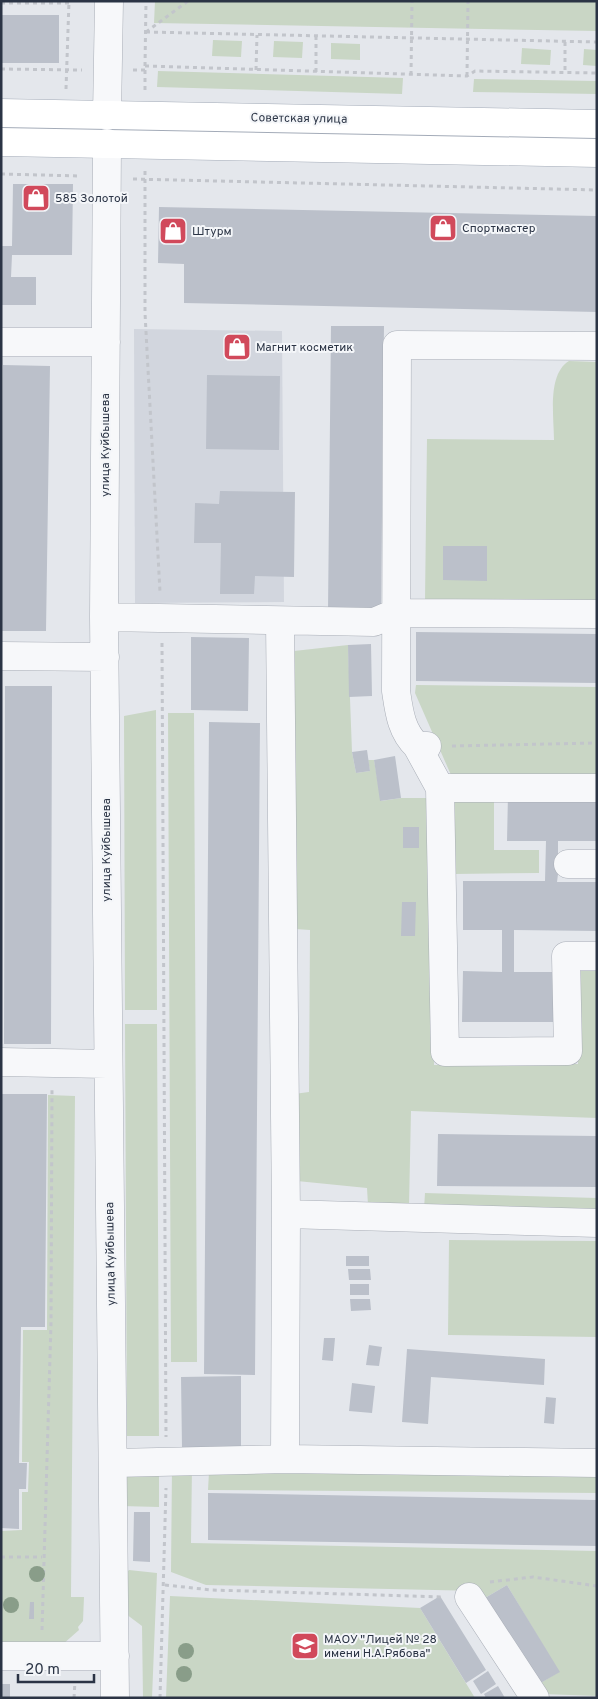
<svg xmlns="http://www.w3.org/2000/svg" width="598" height="1699" font-family="Overpass,sans-serif">
<rect width="100%" height="100%" fill="#e4e7ec"/>
<path fill="#d2d6de" d="M134 329 282 331 284 602 135 603Z"/>
<path fill="#c9d6c5" fill-rule="evenodd" d="M155 1H597V31L154 23Z
M213 40 242 41 241 57 212 56Z
M274 41 303 42 302 58 273 57Z
M331 43 360 44V60L331 59Z
M522 48 551 50 550 65 521 64Z
M584 49 597 50V66L583 65Z
M158 71 403 78 402 94 157 87Z
M474 79 597 81V94L473 92Z
M569 361 597 362V603L425 601 427 439 554 440C554 417 547 374 569 361ZM443 546H487V580H443Z
M348 645 352 752 356 773 370 771 368 760H374L381 801 401 798H432L434 1065 578 1064 577 971H597V1118L411 1111 409 1205H368L367 1188 297 1181 294 1094 309 1092 310 930 295 929 294 651Z
M416 685 597 687V779L451 775 415 693Z
M156 710 157 1010H125L124 716Z
M168 713H194L197 1362H171Z
M454 796H494V850H539V873L454 874Z
M125 1024H157L159 1436H127Z
M48 1095 75 1096 71 1597H84L83 1621 78 1627 79 1630 62 1645 1 1643V1531L22 1530V1492H28L29 1462H22L23 1330H47Z
M425 1193 597 1198V1215L424 1209Z
M449 1240 597 1241V1337L448 1335Z
M159 1466V1507L121 1506 122 1483 127 1473Z
M192 1466 191 1543 597 1551V1696L542 1694 537 1685 559 1672 507 1585 485 1598 480 1591 206 1585 171 1572 172 1467Z
M209 1472 597 1475V1493L208 1490Z
M129 1570 157 1573 152 1698H143L142 1626 122 1611V1578Z
M170 1596 420 1608 475 1698H166Z"/>
<path fill="#bbc0ca" d="M1 15H59V63H1Z
M13 184H73L72 255H12L11 277H36V305H1V246H12Z
M159 207 597 216V312L184 303V264L158 263Z
M331 326H384L381 610H328Z
M3 365 50 366 46 631H1Z
M207 375 280 376 279 450 206 449Z
M220 491 295 492 294 577 255 576 254 594H220L221 543H194L195 503 219 504Z
M443 546H487V581L443 580Z
M416 632 597 634V683L416 681Z
M191 637 249 638 248 711 191 710Z
M371 644 372 696 349 697 348 645Z
M5 686H52L51 1044H4Z
M209 722 260 723 255 1375 204 1374Z
M367 750 370 771 356 773 352 752Z
M395 756 401 798 380 801 374 760Z
M508 794H597V841H558V856L563 874H558L557 882H597V931L514 930V972H562L561 1022H462L463 971 502 972V930H463V881H545L546 841H507Z
M403 827H419V848H403Z
M402 902H416L415 936H401Z
M2 1094H47L45 1327H21L19 1463H27L26 1489H19V1529L1 1528Z
M438 1134 597 1136V1187L437 1186Z
M346 1256H369V1266H346Z
M348 1269H370L371 1280H349Z
M350 1284H369V1295H350Z
M350 1299H370L371 1310 351 1311Z
M324 1338H335L333 1361 322 1360Z
M369 1345 382 1347 379 1366 366 1365Z
M407 1349 545 1359 544 1385 431 1377 428 1424 402 1422Z
M241 1376V1448H182L181 1377Z
M352 1383 375 1386 372 1413 349 1411Z
M546 1397 556 1398 554 1424 544 1423Z
M208 1493 597 1500V1546L208 1540Z
M134 1512H150V1562L133 1561Z
M507 1585 560 1672 537 1685 485 1598Z
M440 1596 486 1670 466 1683 420 1608Z
M30 1602H34V1619H29Z
M488 1671 496 1684 481 1694 473 1681Z
M1 1684H10V1698H1Z
M498 1686 505 1698H486L484 1694Z"/>
<g fill="none" stroke-linecap="round" stroke-linejoin="round">
<defs>
<path id="minor" d="M107 115 109 1
M107 143 104 617 115 1698
M1 342H106
M104 617 374 622 395 613 597 614
M1 656 105 657
M417 746 440 788 445 1052 568 1051 566 956H597
M427 746H417C401 731 399 711 396 691L397 345 597 346
M440 788H597
M568 864H597
M1 1062 107 1064
M286 1214 597 1223
M285 1459 597 1463
M114 1463 285 1459 286 1214 280 621
M469 1597 535 1698
M1 1656H115"/>
<path id="major" d="M1 113 597 124
M1 142 597 153"/>
</defs>
<use href="#minor" stroke="#a9aeb7" stroke-width="29"/>
<use href="#major" stroke="#a3abb8" stroke-width="29"/>
<path stroke="#c2c5cb" stroke-width="3" stroke-dasharray="4 4" stroke-linecap="butt" d="M1 3H69
M146 32 597 42
M146 32 188 1
M565 42V72
M145 66 146 1
M1 69 82 70
M133 70H145
M256 70 257 35
M316 72V36
M411 75 412 1
M467 76 468 1
M66 89 69 1
M145 90V66L467 76 475 71 597 73
M145 171V313L160 592
M1 174 81 176
M133 179 597 190
M162 643 166 1437
M452 746 597 743
M1 1557H42
M490 1582 533 1577 597 1586
M165 1585 212 1590 444 1597
M42 1630 51 1323 52 1089
M74 1698 75 1681
M160 1698 166 1488"/>
<use href="#minor" stroke="#f7f8fa" stroke-width="28"/>
<use href="#major" stroke="#fff" stroke-width="28"/>
</g>
<g fill="#899d89">
<circle cx="37" cy="1574" r="8"/>
<circle cx="11" cy="1605" r="8"/>
<circle cx="186" cy="1651" r="8"/>
<circle cx="184" cy="1674" r="8"/>
</g>
<defs>
<symbol id="shop-square" viewBox="-11 -11 22 22"><rect x="-9" y="-9" width="18" height="18" rx="4" fill="#d1495b" stroke="#f4f6f9"/><path d="M-5-2.5h2.3a2.7 3.5 0 0 1 5.4 0H5L5.5 6h-11ZM-1.5-2.5h3a1.5 2.3 0 0 0-3 0Z" fill="#fff"/></symbol>
<symbol id="school-square" viewBox="-11 -11 22 22"><rect x="-9" y="-9" width="18" height="18" rx="4" fill="#d1495b" stroke="#f4f6f9"/><path d="M0-5L7-2L0 1L-7-2ZM-4 1L0 2.5L4 1V4Q0 6-4 4Z" fill="#fff"/></symbol>
</defs>
<g fill-rule="evenodd">
<use href="#shop-square" x="20" y="182" width="32" height="32"/>
<use href="#shop-square" x="427" y="212" width="32" height="32"/>
<use href="#shop-square" x="157" y="215" width="32" height="32"/>
<use href="#shop-square" x="221" y="331" width="32" height="32"/>
<use href="#school-square" x="289" y="1630" width="32" height="32"/>
</g>
<g text-anchor="middle" stroke-width="4" stroke-linejoin="round" paint-order="stroke">
<g font-size="12" fill="#2b3445" stroke="#f4f6f9">
<text transform="translate(299 118) rotate(1)" y="4">Советская улица</text>
<text transform="translate(105 445) rotate(-90)" y="4">улица Куйбышева</text>
<text transform="translate(106 850) rotate(-90)" y="4">улица Куйбышева</text>
<text transform="translate(110 1254) rotate(-91)" y="4">улица Куйбышева</text>
</g>
<g font-size="12" fill="#2b3445" stroke="#f4f6f9" text-anchor="start">
<text x="55" y="202">585 Золотой</text>
<text x="462" y="232">Спортмастер</text>
<text x="192" y="235">Штурм</text>
<text x="256" y="351">Магнит косметик</text>
<text x="324" y="1643">МАОУ "Лицей № 28<tspan x="324" dy="14">имени Н.А.Рябова"</tspan></text>
</g>
</g>
<rect width="598" height="1699" fill="none" stroke="#2b3445" stroke-width="5"/>
<path d="M18 1674v8h76v-8" fill="none" stroke="#2b3445" stroke-width="2.5"/>
<text x="25" y="1674" font-size="15" fill="#2b3445" stroke="#f4f6f9" stroke-width="4" paint-order="stroke">20 m</text>
</svg>
